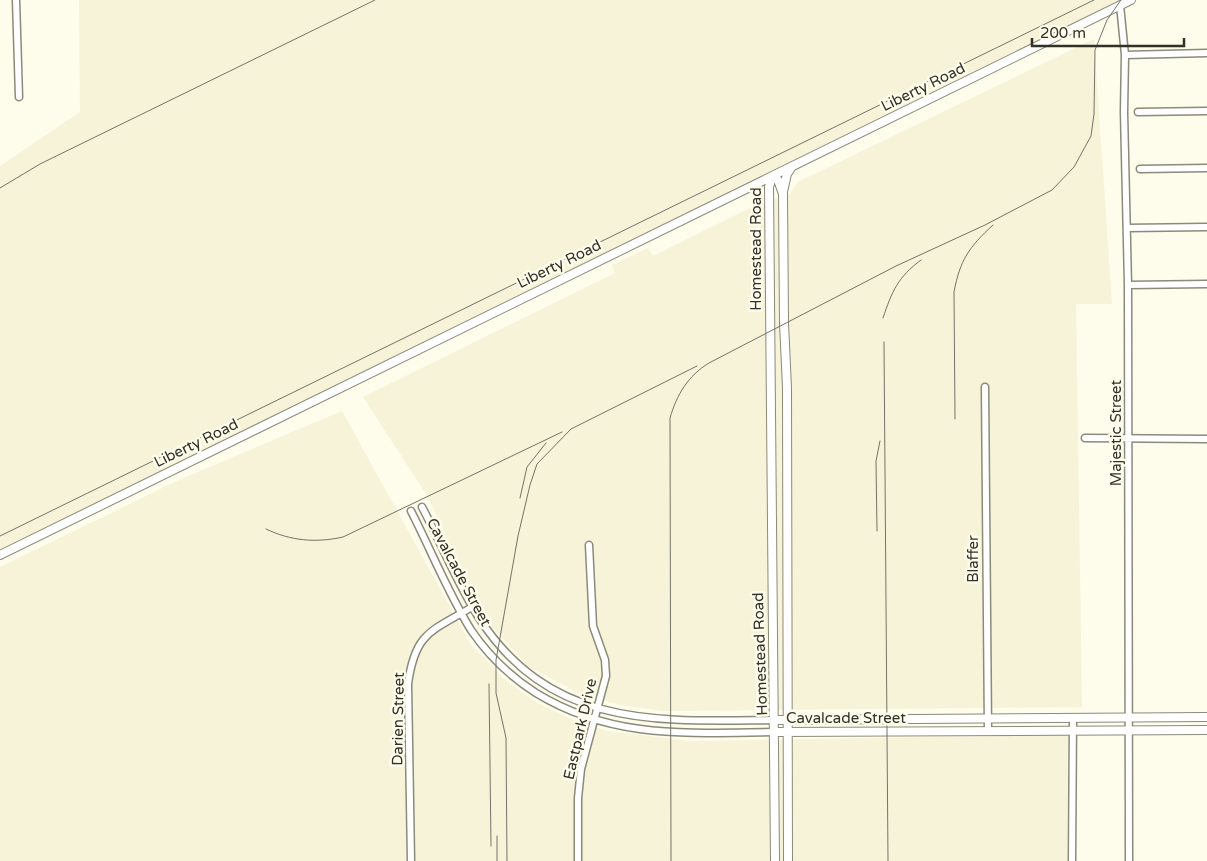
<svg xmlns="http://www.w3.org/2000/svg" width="1207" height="861" font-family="'Varela Round',sans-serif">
<rect width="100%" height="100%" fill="#fefcea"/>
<path fill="#f6f3d9" d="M79 0H1122L0 552V166L80 112Z
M1094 39 1112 304H1076L1082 707 665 711 619 705 579 693 529 667 485 619 428 497 363 397 615 273 612 265 648 248 653 256 760 203 789 195 798 182Z
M342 411 471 645 505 680 537 703 578 722 608 731 689 741 1068 735 1067 861H0V567L179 480Z"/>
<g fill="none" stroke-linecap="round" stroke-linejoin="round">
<defs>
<path id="minor" d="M16 0 19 97
M1120 5 1125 55 1124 112 1128 285 1129 861
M1125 55 1207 53
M1138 112 1207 111
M1140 169 1207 168
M1127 228 1207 227
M1128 285 1207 284
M985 387 988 731
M1085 438 1207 439
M422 507C441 543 457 583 479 618 552 730 659 721 776 720
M411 511C431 550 448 593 471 630 488 655 511 677 536 693 613 740 689 733 776 732
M411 861 408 684C415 632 432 631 472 607
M578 861V798L581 769 606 676 605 660 593 626 589 545
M1072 861 1073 718"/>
<path id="major" d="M772 177 778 180 783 194 784 323 787 388 788 861
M772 177 769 187 775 861
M783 192 787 174 791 168
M0 555 1131 0
M776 720 1207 717
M776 732 1207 730"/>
</defs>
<use href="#minor" stroke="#8c8a7a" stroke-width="9"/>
<use href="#major" stroke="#8c8a7a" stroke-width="10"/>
<use href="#minor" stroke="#fff" stroke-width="6"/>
<use href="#major" stroke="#fff" stroke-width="8"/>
<path stroke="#747368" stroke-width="1" d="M0 188 40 164 375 0
M883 318C892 291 898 277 921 260
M884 342 888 861
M955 419 954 292C960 260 969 247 993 225
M520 498 527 467 546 443
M266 529C291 541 316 543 343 537L562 432
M877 531 876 461 880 441
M0 536 1094 0
M489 684 491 846
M497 836V861
M507 861 506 738 496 693V660L518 536 530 485 537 464 571 429 697 366
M671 861 670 418C677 394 688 376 709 363L896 266 985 225 1052 190 1074 167 1091 136 1094 114 1095 50 1107 20 1121 0"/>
</g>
<g text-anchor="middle" stroke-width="5" stroke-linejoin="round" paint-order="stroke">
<g font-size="15" fill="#313029" stroke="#fefcea">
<text transform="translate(923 87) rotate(-26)" y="5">Liberty Road</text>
<text transform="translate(756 249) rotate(-90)" y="5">Homestead Road</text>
<text transform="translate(559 264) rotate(-26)" y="5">Liberty Road</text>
<text transform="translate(1116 433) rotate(-90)" y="5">Majestic Street</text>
<text transform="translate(196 443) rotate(-26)" y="5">Liberty Road</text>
<text transform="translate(973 559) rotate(-90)" y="5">Blaffer</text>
<text transform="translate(459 572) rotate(62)" y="5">Cavalcade Street</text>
<text transform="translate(760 654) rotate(-92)" y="5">Homestead Road</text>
<text x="846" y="723">Cavalcade Street</text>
<text transform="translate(398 719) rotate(-89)" y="5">Darien Street</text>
<text transform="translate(580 729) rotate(-77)" y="5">Eastpark Drive</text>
</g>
</g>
<path d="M1032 38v8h152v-8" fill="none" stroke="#313029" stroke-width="2.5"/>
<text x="1040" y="38" font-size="15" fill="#313029" stroke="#fefcea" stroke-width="4" paint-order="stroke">200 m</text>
</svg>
